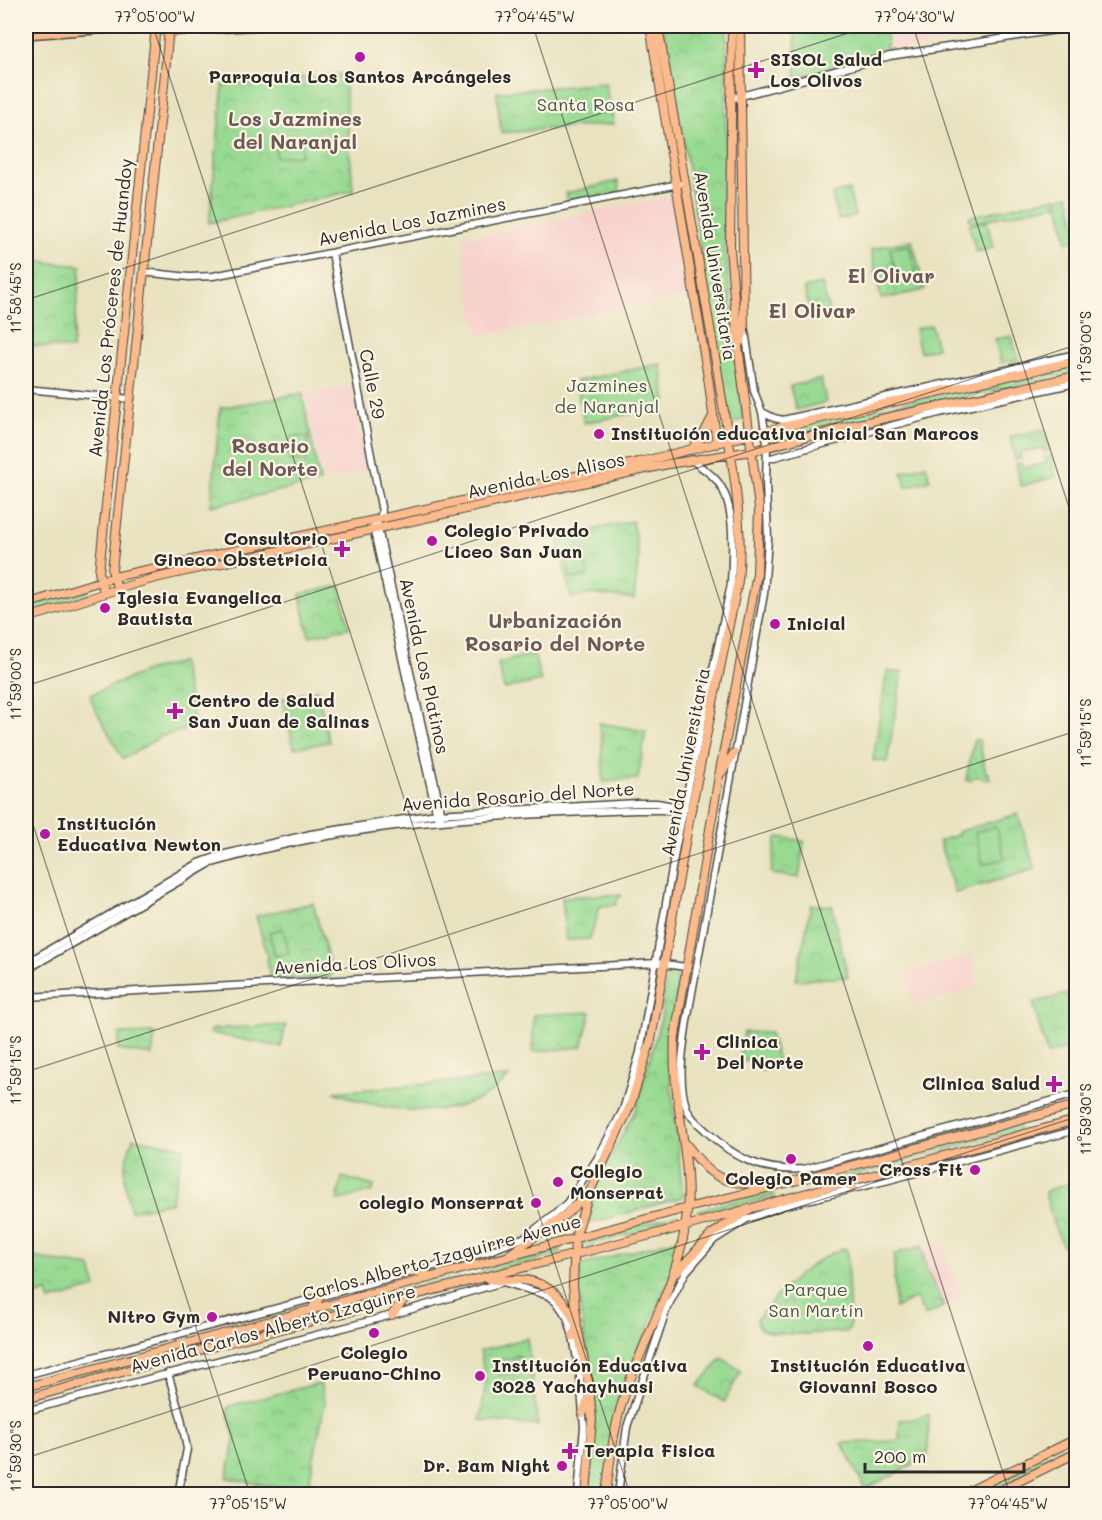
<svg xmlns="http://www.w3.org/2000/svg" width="1102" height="1520" font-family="Mali,sans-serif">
<defs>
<pattern id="grass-dots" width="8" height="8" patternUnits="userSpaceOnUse" patternTransform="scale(1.5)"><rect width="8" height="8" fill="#98da92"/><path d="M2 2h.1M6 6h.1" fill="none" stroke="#83bb7e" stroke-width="1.8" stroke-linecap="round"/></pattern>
<pattern id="park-crowns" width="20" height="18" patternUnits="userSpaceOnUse" patternTransform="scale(1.5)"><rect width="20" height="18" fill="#98da92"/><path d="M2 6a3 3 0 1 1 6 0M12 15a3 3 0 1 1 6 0" fill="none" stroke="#83bb7e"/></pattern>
</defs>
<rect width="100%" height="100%" fill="#fcf5e5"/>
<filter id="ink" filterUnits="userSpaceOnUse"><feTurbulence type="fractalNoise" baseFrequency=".0167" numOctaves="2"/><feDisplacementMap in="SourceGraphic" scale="12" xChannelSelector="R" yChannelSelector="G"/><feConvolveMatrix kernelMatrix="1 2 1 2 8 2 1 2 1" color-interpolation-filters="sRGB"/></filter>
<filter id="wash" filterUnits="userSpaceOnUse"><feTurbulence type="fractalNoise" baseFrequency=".008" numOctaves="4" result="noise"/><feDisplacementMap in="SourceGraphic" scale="24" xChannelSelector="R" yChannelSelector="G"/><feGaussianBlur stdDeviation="1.35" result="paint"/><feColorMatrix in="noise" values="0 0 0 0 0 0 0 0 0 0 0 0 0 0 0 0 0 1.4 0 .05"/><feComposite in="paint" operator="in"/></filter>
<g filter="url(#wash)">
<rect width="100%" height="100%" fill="#e8e2c0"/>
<path fill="#f7d0cb" d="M891 26H985L988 36 893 52Z
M671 196 686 297 478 336 467 271 464 238Z
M352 385 367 471 324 480 305 394Z
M971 955 979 987 914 1005 906 973Z
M942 1241 948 1261 964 1297 944 1306 926 1269 922 1246Z"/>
<path fill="url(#grass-dots)" stroke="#62825e" stroke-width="1.5" d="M618 181 620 192 568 203 566 193Z
M1069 195 1076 226V240L1067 242 1058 198Z
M1056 197 1057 206 1053 205 971 223 969 217Z
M1076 364V372L775 440 774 431Z
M88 591V595L26 615V607L75 592Z
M974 740H979L986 773H988L990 778 985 779 977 776 970 781 966 780Z
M1018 1125V1131L821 1184 820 1181Z
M772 1190 774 1196 699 1216V1210Z
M677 1215 681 1217 679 1221 582 1247 578 1245 581 1241Z
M561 1248V1253L484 1275 481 1273 482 1270Z
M456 1275 459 1280 234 1339 231 1333Z
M127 1363 129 1368 26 1396V1390Z
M1076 1442V1449L985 1494H971Z"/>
<path fill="url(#park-crowns)" stroke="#62825e" stroke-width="1.5" d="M663 26H727L725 242 743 420 727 424 687 162Z
M817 26H885L888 54 796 78 795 28Z
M991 26H1067L993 36Z
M344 74 353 191 209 223 223 85Z
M605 83 614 124 501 133 497 92Z
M849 190 855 216 838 220 832 194Z
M987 221 993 248 976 252 969 225Z
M912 240 925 290 881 299 871 249Z
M26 260 81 266 72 349 26 345Z
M822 284 829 311 811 316 804 288Z
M1012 336 1018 360 1001 363 995 339Z
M661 364 666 401 661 407 584 423 576 381Z
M821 379 826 402 796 410 790 386Z
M302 393 320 482 211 506 220 408Z
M1044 429 1050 451 1044 452 1043 448 1020 453 1021 458 1015 460 1010 437Z
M1051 456 1056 477 1021 486 1016 464 1021 463 1023 468 1046 463 1045 458Z
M632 521 639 558 634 599 592 594 571 598 558 538Z
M340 586 349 628 309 636 300 594Z
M534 654 541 681 504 689 498 663Z
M181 662 196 727 162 736 123 759 94 707 90 695 146 671Z
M887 671 902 673 887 762 873 760Z
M317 690 329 742 294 748 282 699Z
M599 723 646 731 638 779 603 782 602 742Z
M1018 814 1035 869 955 893 939 841 958 835 957 832Z
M779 837 804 841 799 878 773 874 771 872 776 839Z
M620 894 621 897H618L616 905 600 906 590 939 566 940 562 897Z
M313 903 332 973 330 978 272 981 270 980 267 956 256 916Z
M811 905 833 906 834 917 848 977 796 980Z
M669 972H674L678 977 670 1072 683 1197 581 1226 589 1197 636 1109 661 1018 666 977Z
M1067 994 1076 1027V1047L1047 1054 1033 1003Z
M591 1012 582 1047 533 1052V1015Z
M286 1025 281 1047 210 1033 211 1029Z
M744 1032 770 1033 779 1066 762 1071 756 1065 754 1058 739 1062Z
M155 1033 152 1055 118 1050 119 1034Z
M509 1077C499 1087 488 1096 475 1101 431 1119 376 1109 334 1092Z
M133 1138 184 1147 171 1202 131 1211C123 1179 122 1169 133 1138Z
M342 1177 374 1186 373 1191 337 1201Z
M1076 1181V1235L1068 1245 1063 1246 1053 1223 1045 1193 1048 1190Z
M681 1238 672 1273 625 1383 604 1494H589L594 1444 590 1379 575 1267Z
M922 1246 926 1269 944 1306 925 1316 916 1298 895 1308 894 1254Z
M843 1248 847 1250 850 1328 847 1332C826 1332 776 1338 759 1328L757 1319C785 1287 803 1265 843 1248Z
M29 1256 64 1263 91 1267 96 1288 50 1301 47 1292 30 1297 27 1278Z
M527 1338 538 1426 480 1420 486 1382 480 1351Z
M722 1358 741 1371 724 1402 698 1386Z
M320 1383 325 1402 307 1493 227 1478 235 1438 227 1410 230 1406Z
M929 1414 928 1457 865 1489 842 1443 899 1441 900 1420 914 1419Z"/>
<path fill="#98da92" stroke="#62825e" stroke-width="1.5" d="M300 141 302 155 276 157 275 143Z
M909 245 916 273 897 277 890 249Z
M931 325 937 348 920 352 915 329Z
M292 436 308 437 306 461 290 460Z
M926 465 930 480 906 487 902 472Z
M583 552 588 576 571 579 566 556Z
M994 827 997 829 1005 859 983 864 975 832Z
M283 929 289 953 275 956 269 932Z
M520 1356 523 1371 499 1375 496 1361Z"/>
</g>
<g filter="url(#ink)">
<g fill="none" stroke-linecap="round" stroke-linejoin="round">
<defs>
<path id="minor" d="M730 99 890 56 1076 27
M332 253 382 512 377 524 442 816
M143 272 189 277 213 276 679 184
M745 331 754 391 762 412 774 418 783 420 1076 354
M26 389 131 399
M762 412 767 443 766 483 768 539 764 594 687 1021C683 1048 677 1082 687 1109 690 1117 698 1124 705 1130 735 1159 762 1172 804 1169L1076 1094
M767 459 939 413 1076 383
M373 527 437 816
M26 963 199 863 221 855 311 834 436 814 637 803H657L685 808
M26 970 209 864C349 822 491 815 636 810H663L683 814
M26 997 619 965 657 963 686 967
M168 1373 181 1418 187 1449 178 1494
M26 1375 487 1252 525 1237 554 1215 567 1203 597 1159 623 1110 640 1052 676 846 731 584C732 555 737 506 718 482 711 473 702 468 693 461
M26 1411 392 1315 503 1282 549 1296 556 1301 567 1317 573 1336 580 1377 584 1427 578 1494
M618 1494 627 1427 667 1308 686 1272 714 1240 747 1219 783 1206 889 1180 1076 1130"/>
<path id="major" d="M650 26 709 384 717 444
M165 32 262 26
M739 344 744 331 740 26
M691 450 704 433 713 416
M117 588 112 570 113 561 164 84 169 26
M104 592 99 572 101 553 156 26
M26 604 114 577 644 461 778 428 1076 361
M26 618C72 606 116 587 164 576L668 464 752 451 840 428 1076 376
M722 772 734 753
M685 1143C703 1165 711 1180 741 1183 749 1184 757 1185 765 1184
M841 1182 853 1188
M510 1254 564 1216 585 1196
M415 1271 430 1276
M676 1273 712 1234 750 1209
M490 1279C502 1282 511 1279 523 1280 550 1282 568 1303 577 1327L573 1336
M311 1310 320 1297
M392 1315 405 1298
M26 1387 687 1208 810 1177 1076 1105
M26 1399 226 1343 686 1226 1076 1120
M583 1413 588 1399
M586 1494 592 1419 589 1385 577 1327 573 1285 575 1238 589 1193 630 1106 651 1040 690 815 738 581C745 513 728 442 718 374 699 258 679 142 658 26
M606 1494C610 1463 613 1430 623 1400 642 1341 675 1289 685 1228 696 1164 670 1100 675 1036L719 776 757 574 759 508 738 346 730 248 732 26
M963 1494 1076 1439
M993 1494 1076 1453"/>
<path id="highway" d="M26 34 137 26"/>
</defs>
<use href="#minor" stroke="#474641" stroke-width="9"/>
<use href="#major" stroke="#474641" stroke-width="10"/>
<use href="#highway" stroke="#474641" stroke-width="12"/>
<use href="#minor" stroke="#fff" stroke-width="6"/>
<use href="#major" stroke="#fbbb8c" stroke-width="8"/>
<use href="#highway" stroke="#fbbb8c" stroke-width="9"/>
</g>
</g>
<path fill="none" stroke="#2b2b2b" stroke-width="1.5" stroke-opacity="0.45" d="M153 26 630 1494M533 26 1010 1494M913 26 1076 529M26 300 870 26M26 686 1076 345M26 803 250 1494M26 1072 1076 731M26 1458 1076 1117"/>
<g fill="#b5179e" stroke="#fcf5e5" stroke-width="2">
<circle cx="360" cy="57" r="6"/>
<path d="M753 61h6v6h6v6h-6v6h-6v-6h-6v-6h6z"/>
<circle cx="599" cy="434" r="6"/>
<circle cx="432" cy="541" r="6"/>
<path d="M339 540h6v6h6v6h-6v6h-6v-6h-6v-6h6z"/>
<circle cx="105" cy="608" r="6"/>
<circle cx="775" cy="624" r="6"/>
<path d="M172 702h6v6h6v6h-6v6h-6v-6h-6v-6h6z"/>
<circle cx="45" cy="834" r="6"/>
<path d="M699 1043h6v6h6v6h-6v6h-6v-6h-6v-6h6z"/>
<path d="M1051 1075h6v6h6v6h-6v6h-6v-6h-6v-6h6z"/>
<circle cx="791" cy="1159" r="6"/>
<circle cx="975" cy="1170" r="6"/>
<circle cx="558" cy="1182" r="6"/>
<circle cx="536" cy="1203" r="6"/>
<circle cx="212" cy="1317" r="6"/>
<circle cx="374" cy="1333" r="6"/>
<circle cx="868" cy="1346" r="6"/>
<circle cx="480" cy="1376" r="6"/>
<path d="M567 1442h6v6h6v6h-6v6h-6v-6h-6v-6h6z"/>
<circle cx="562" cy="1466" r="6"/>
</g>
<g text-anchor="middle" stroke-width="4.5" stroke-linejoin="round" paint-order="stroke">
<g font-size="18" font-weight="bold" fill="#2b2b2b" stroke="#fcf5e5" text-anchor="start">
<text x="770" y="66">SISOL Salud<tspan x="770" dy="21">Los Olivos</tspan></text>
<text x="360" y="83" text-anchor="middle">Parroquia Los Santos Arcángeles</text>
<text x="611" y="440">Institución educativa inicial San Marcos</text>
<text x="444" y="537">Colegio Privado<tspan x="444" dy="21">Liceo San Juan</tspan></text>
<text x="328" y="545" text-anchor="end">Consultorio<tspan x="328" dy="21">Gineco Obstetricia</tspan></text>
<text x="117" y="604">Iglesia Evangelica<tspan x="117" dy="21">Bautista</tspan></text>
<text x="787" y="630">Inicial</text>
<text x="188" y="707">Centro de Salud<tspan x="188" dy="21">San Juan de Salinas</tspan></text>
<text x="57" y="830">Institución<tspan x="57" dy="21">Educativa Newton</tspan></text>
<text x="716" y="1048">Clinica<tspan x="716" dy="21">Del Norte</tspan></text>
<text x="1040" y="1090" text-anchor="end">Clinica Salud</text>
<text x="963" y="1176" text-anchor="end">Cross Fit</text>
<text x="570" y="1178">Collegio<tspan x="570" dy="21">Monserrat</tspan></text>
<text x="791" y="1185" text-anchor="middle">Colegio Pamer</text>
<text x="524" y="1209" text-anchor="end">colegio Monserrat</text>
<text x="200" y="1323" text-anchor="end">Nitro Gym</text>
<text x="374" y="1359" text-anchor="middle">Colegio<tspan x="374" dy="21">Peruano-Chino</tspan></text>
<text x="492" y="1372">Institución Educativa<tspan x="492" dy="21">3028 Yachayhuasi</tspan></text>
<text x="868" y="1372" text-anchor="middle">Institución Educativa<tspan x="868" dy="21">Giovanni Bosco</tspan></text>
<text x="584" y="1457">Terapia Fisica</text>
<text x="550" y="1472" text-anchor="end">Dr. Bam Night</text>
</g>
<g font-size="18" fill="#465745" stroke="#fcf5e5">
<text x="586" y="111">Santa Rosa</text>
<text x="607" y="392">Jazmines<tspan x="607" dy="21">de Naranjal</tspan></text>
<text x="816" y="1296">Parque<tspan x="816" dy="21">San Martín</tspan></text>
</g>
<g font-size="18" fill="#2b2b2b" stroke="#fcf5e5">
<text transform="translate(412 222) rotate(-11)" y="6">Avenida Los Jazmines</text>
<text transform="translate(715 266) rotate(81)" y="6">Avenida Universitaria</text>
<text transform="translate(111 308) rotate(-84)" y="6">Avenida Los Próceres de Huandoy</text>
<text transform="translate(372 384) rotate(79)" y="6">Calle 29</text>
<text transform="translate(546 476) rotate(-12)" y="6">Avenida Los Alisos</text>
<text transform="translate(424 666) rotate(78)" y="6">Avenida Los Platinos</text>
<text transform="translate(686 762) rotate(-79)" y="6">Avenida Universitaria</text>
<text transform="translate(518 797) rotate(-4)" y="6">Avenida Rosario del Norte</text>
<text transform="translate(355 964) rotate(-3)" y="6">Avenida Los Olivos</text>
<text transform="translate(442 1258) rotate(-15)" y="6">Carlos Alberto Izaguirre Avenue</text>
<text transform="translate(273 1329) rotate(-15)" y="6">Avenida Carlos Alberto Izaguirre</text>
</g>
<g font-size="20" font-weight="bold" fill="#6d5955" stroke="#fcf5e5">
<text x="295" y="126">Los Jazmines<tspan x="295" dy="23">del Naranjal</tspan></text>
<text x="891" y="283">El Olivar</text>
<text x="812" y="318">El Olivar</text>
<text x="270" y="453">Rosario<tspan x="270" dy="23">del Norte</tspan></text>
<text x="555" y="628">Urbanización<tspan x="555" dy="23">Rosario del Norte</tspan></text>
</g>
</g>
<rect width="1102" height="1520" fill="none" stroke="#fcf5e5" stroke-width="66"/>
<path d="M865 1463v9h159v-9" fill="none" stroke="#2b2b2b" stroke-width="3"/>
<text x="874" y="1463" font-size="18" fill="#2b2b2b" stroke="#fcf5e5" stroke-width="4.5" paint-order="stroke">200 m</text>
<rect x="33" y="33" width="1036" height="1454" fill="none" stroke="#2b2b2b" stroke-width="2"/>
<g font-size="15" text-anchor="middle" fill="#2b2b2b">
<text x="155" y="22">77°05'00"W</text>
<text x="535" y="22">77°04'45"W</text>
<text x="915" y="22">77°04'30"W</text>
<text transform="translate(16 298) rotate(-90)" y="5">11°58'45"S</text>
<text transform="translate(1086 347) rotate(-90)" y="5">11°59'00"S</text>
<text transform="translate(16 684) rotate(-90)" y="5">11°59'00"S</text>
<text transform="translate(1086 733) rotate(-90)" y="5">11°59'15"S</text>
<text transform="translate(16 1070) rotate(-90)" y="5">11°59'15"S</text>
<text transform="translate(1086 1119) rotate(-90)" y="5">11°59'30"S</text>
<text transform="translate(16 1456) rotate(-90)" y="5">11°59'30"S</text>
<text x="248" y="1509">77°05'15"W</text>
<text x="628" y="1509">77°05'00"W</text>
<text x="1008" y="1509">77°04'45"W</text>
</g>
</svg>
